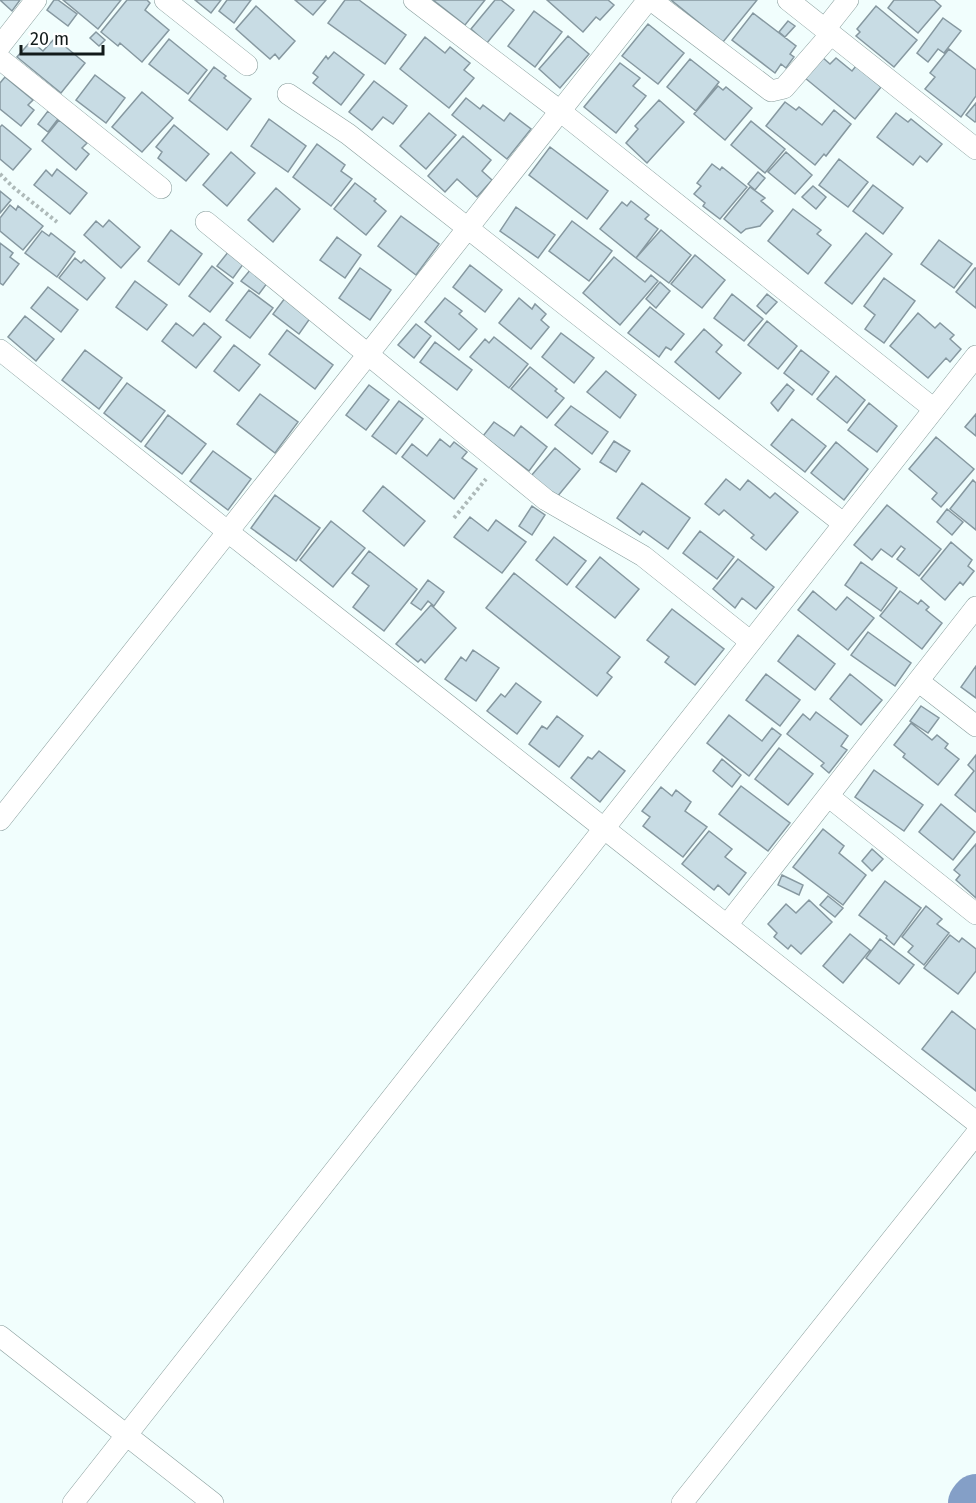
<svg xmlns="http://www.w3.org/2000/svg" width="976" height="1503" font-family="'Fira Sans',sans-serif">
<rect width="100%" height="100%" fill="#f1fefd"/>
<g fill="none" stroke-linecap="round" stroke-linejoin="round">
<path stroke="#849fc7" stroke-width="50" d="M973 1503 976 1499"/>
</g>
<path fill="#c8dce4" stroke="#8698a0" stroke-width="1.5" d="M0 0H20L12 11Z
M54 0H58L77 14 68 26 47 10Z
M63 0H121L98 29Z
M127 0H147L150 3 145 10 169 30 142 62 120 43 118 46 101 32Z
M195 0H221L211 13Z
M227 0H251L234 23 219 11Z
M295 0H326L313 15Z
M345 0H359L406 35 385 64 328 23Z
M433 0H485L465 25Z
M495 0H501L514 10 487 43 471 29Z
M547 0H608L614 5 600 20 596 17 583 32Z
M671 0H757L723 42Z
M894 0H934L941 6 918 33 888 8Z
M256 6 295 41 279 59 275 54 270 59 236 29Z
M876 6 917 40 894 67 856 36 860 32 857 29Z
M534 11 562 32 535 67 508 46Z
M753 13 796 46 790 54 794 57 786 68 781 64 775 73 732 40Z
M943 18 961 31 944 53 938 49 928 62 917 53Z
M788 21 795 26 785 37 779 32Z
M648 24 684 53 658 84 622 56Z
M96 32 105 40 99 46 90 38Z
M568 36 589 54 560 88 539 69Z
M425 37 445 53 450 47 470 63 464 70 474 78 449 108 400 69Z
M55 38 85 63 61 93 17 57 31 41 43 51Z
M169 39 207 70 188 94 149 64Z
M949 49 976 70V96L961 117 925 89 935 77 930 73Z
M334 52 364 75 341 105 313 83 318 77 313 73 326 56 328 59Z
M822 57 830 64 836 58 852 71 856 66 881 87 855 119 805 78Z
M690 59 719 82 696 111 667 87Z
M620 63 640 78 633 86 646 96 616 133 584 107Z
M214 67 226 76 224 78 251 99 227 130 189 100Z
M95 75 125 98 106 123 76 100Z
M5 77 33 100 28 105 34 110 21 126 0 109V83Z
M374 81 407 106 393 124 383 117 372 130 349 112Z
M718 86 723 90 726 87 752 108 725 140 694 114Z
M142 92 173 118 142 152 112 127Z
M466 98 480 109 483 105 504 121 510 113 531 129 507 159 452 115Z
M659 100 684 122 647 163 626 143 638 129 635 126Z
M785 102 796 110 799 107 822 125 834 110 851 124 826 156 824 154 815 165 766 126Z
M976 103V121L975 122 966 115Z
M48 111 58 119 48 132 38 124Z
M429 113 456 135 426 169 400 146Z
M896 113 908 122 911 119 942 144 927 162 920 156 913 165 877 137Z
M269 119 306 146 288 172 251 146Z
M59 120 87 143 82 148 89 154 76 170 42 141Z
M751 121 785 149 765 173 731 145Z
M2 125 31 149 13 170 0 159V127Z
M174 125 209 154 186 181 158 158 162 152 156 147Z
M463 136 491 160 482 171 492 180 477 197 457 179 445 192 428 176Z
M317 144 345 165 341 171 352 179 331 206 293 177Z
M550 147 608 191 587 219 529 175Z
M231 152 255 173 227 206 203 185Z
M786 152 812 175 795 194 768 172Z
M839 159 868 182 848 207 819 185Z
M712 164 720 170 722 167 747 187 720 219 703 206 705 203 694 194 701 186 697 183Z
M57 169 87 193 70 214 34 185 46 170 52 176Z
M758 172 765 178 755 190 748 184Z
M355 183 376 199 374 201 386 211 366 235 334 209Z
M873 185 903 208 883 234 853 211Z
M813 186 826 197 816 209 802 197Z
M750 187 765 198 761 201 773 211 760 226 746 229 741 233 724 219Z
M276 188 300 209 273 242 248 220Z
M0 191 11 200 0 213Z
M631 201 649 215 645 219 658 229 636 258 600 229 622 202 627 206Z
M10 205 16 210 18 206 43 226 23 250 0 231V218Z
M516 207 555 235 538 258 500 231Z
M793 209 821 230 817 234 831 245 808 274 768 241Z
M401 216 439 244 416 275 378 246Z
M109 220 140 247 121 268 84 235 96 221 103 227Z
M572 221 612 251 589 281 549 251Z
M171 230 202 254 179 285 148 261Z
M661 230 691 255 669 283 636 258Z
M42 231 49 236 51 233 75 252 57 277 25 253Z
M866 233 892 254 852 304 825 283Z
M337 237 361 255 345 278 320 260Z
M939 240 972 264 954 288 921 264Z
M0 243 13 253 10 257 19 264 3 285 0 283Z
M229 251 244 263 233 278 217 266Z
M695 255 725 280 702 308 671 284Z
M614 257 645 282 651 275 658 281 620 325 583 293Z
M75 258 81 263 84 260 105 278 87 300 59 278Z
M470 265 502 290 485 312 453 287Z
M212 266 233 283 210 312 189 296Z
M360 268 391 290 370 320 339 298Z
M975 268H976V308L956 292Z
M251 269 268 282 259 294 241 281Z
M884 278 915 301 884 343 865 329 875 315 864 306Z
M135 281 167 305 147 330 116 307Z
M660 282 670 291 656 308 646 299Z
M48 287 78 310 61 332 31 308Z
M249 290 273 308 250 338 226 320Z
M732 294 763 319 744 341 714 318Z
M767 294 777 302 766 314 757 306Z
M285 298 311 317 299 334 273 314Z
M445 298 462 311 459 314 477 329 459 350 425 322Z
M519 298 532 309 535 304 546 314 541 320 549 327 531 349 499 323Z
M650 307 684 334 671 350 666 347 659 357 628 333Z
M918 313 935 328 940 323 954 335 950 339 961 349 950 362 946 358 928 378 890 346Z
M25 316 54 339 36 361 8 337Z
M767 321 797 346 778 369 748 345Z
M176 323 193 336 204 323 221 337 196 368 162 341Z
M416 324 431 336 414 358 398 345Z
M704 329 722 345 716 352 741 373 719 399 675 362Z
M287 330 333 365 315 389 269 354Z
M561 333 594 358 574 383 542 357Z
M494 337 528 364 509 388 470 357 485 339 489 343Z
M435 342 472 370 457 390 420 362Z
M234 345 260 365 239 391 214 371Z
M85 350 122 378 99 409 62 380Z
M801 350 829 372 812 395 784 373Z
M530 367 557 389 555 391 564 398 547 418 511 389Z
M606 371 636 395 620 418 587 392Z
M836 376 865 400 847 423 817 399Z
M127 383 165 411 141 442 104 413Z
M787 384 794 390 778 411 771 403Z
M369 385 389 400 366 430 346 415Z
M260 394 298 422 275 453 237 424Z
M399 401 423 419 396 454 372 436Z
M869 403 897 426 877 452 848 430Z
M571 406 608 432 592 454 555 425Z
M976 414V436L965 427Z
M168 415 206 444 182 474 145 446Z
M792 419 826 446 805 472 771 445Z
M494 422 514 436 521 426 547 447 529 471 483 436Z
M936 437 974 469 941 507 932 499 937 493 909 469Z
M440 439 450 447 454 442 467 452 462 458 477 469 454 499 402 457 412 444 427 456Z
M614 441 630 451 616 472 600 462Z
M836 442 868 469 844 500 811 473Z
M555 448 580 469 557 497 531 476Z
M213 451 251 479 228 510 190 481Z
M726 479 740 490 748 480 770 498 775 493 798 512 766 550 751 538 754 535 724 510 719 515 705 504Z
M973 480 976 483V530L950 509Z
M642 483 690 518 668 549 643 531 640 535 617 518Z
M383 486 425 521 404 546 363 511Z
M275 495 320 528 296 561 251 528Z
M887 505 941 549 919 576 897 559 905 549 901 546 892 557 881 549 872 560 854 545Z
M532 506 545 515 532 535 519 526Z
M947 509 963 522 952 535 937 522Z
M470 517 488 531 496 520 526 542 502 573 454 537Z
M331 521 365 548 333 587 300 560Z
M700 531 734 557 717 579 683 553Z
M554 537 586 561 567 585 536 560Z
M951 542 972 560 968 566 974 571 963 585 960 582 945 600 921 579Z
M369 551 417 589 384 631 353 607 369 586 352 573Z
M600 557 639 589 615 618 576 587Z
M738 559 774 587 756 609 742 598 735 608 713 589Z
M861 562 897 588 881 611 845 585Z
M514 573 620 657 607 673 612 677 597 696 486 608Z
M428 580 444 592 434 606 428 601 421 610 411 603Z
M813 591 836 610 847 597 874 618 848 650 798 610Z
M900 591 918 604 921 600 929 607 926 610 942 623 922 649 880 616Z
M431 605 456 628 425 663 421 659 418 662 396 644Z
M672 609 724 649 695 685 665 662 669 657 647 640Z
M868 632 911 663 895 686 851 655Z
M798 635 835 664 815 690 778 661Z
M473 650 499 668 476 701 445 679 461 657 466 661Z
M976 666V698L961 687Z
M766 674 800 700 780 726 746 700Z
M850 674 882 700 861 725 830 699Z
M516 683 541 702 517 734 487 711 501 694 505 697Z
M921 706 939 718 928 733 910 721Z
M816 712 848 736 841 746 847 750 829 773 821 766 824 763 787 734 803 714 810 720Z
M729 715 762 741 772 728 781 735 749 776 707 743Z
M557 716 583 736 559 767 529 744 542 726 547 729Z
M911 723 932 740 937 735 948 744 945 748 959 759 938 785 903 757 905 754 894 745Z
M779 748 813 774 788 805 755 779Z
M599 751 625 771 600 802 571 778 588 757 592 759Z
M976 755V812L955 795 974 771 968 765Z
M722 759 741 775 732 787 713 771Z
M874 770 923 805 904 831 855 797Z
M741 786 790 823 768 851 719 814Z
M661 787 672 796 676 790 691 802 685 811 707 827 683 857 643 826 650 817 642 811Z
M941 804 975 832 953 860 919 832Z
M823 829 844 846 839 853 866 875 843 905 793 867Z
M709 831 732 849 725 857 746 873 729 895 718 885 714 890 682 864Z
M976 844V898L956 880 960 875 954 870Z
M872 849 883 859 872 871 862 861Z
M782 875 803 885 799 895 778 885Z
M885 881 921 908 894 945 886 938 887 936 859 915Z
M828 896 843 908 835 917 820 905Z
M809 900 832 922 801 954 791 945 788 949 774 937 777 933 768 924 786 904 796 913Z
M926 906 942 919 937 924 949 933 924 965 908 952 913 946 902 937Z
M850 934 870 950 843 983 823 966Z
M950 935 959 942 962 938 976 949V971L958 994 924 968Z
M880 939 914 965 899 984 866 958Z
M952 1011 976 1030V1091L922 1049Z"/>
<g fill="none" stroke-linecap="round" stroke-linejoin="round">
<defs>
<path id="street" d="M165 0 247 65
M414 0 560 111 934 409
M651 0 771 91 784 88 831 34
M788 0 976 149
M825 29 848 0
M0 46 36 0
M0 59 161 188
M288 94 348 134 844 524
M206 222 546 500 643 556 751 642
M0 350 227 531 976 1122
M918 681 976 726
M828 796 976 914
M0 820 648 0
M727 925 976 607
M0 1336 213 1503
M73 1503 976 356
M682 1503 976 1134"/>
</defs>
<use href="#street" stroke="#899e9d" stroke-width="22"/>
<path stroke="#aebab9" stroke-width="4" stroke-dasharray="3 3" stroke-linecap="butt" d="M0 174 13 187 57 222
M454 518 486 479"/>
<use href="#street" stroke="#fff" stroke-width="21"/>
</g>
<path d="M21 45v9h82v-9" fill="none" stroke="#121a1a" stroke-width="3"/>
<text x="30" y="45" font-size="18" fill="#121a1a" stroke="#ffffff" stroke-width="4.5" paint-order="stroke">20 m</text>
</svg>
